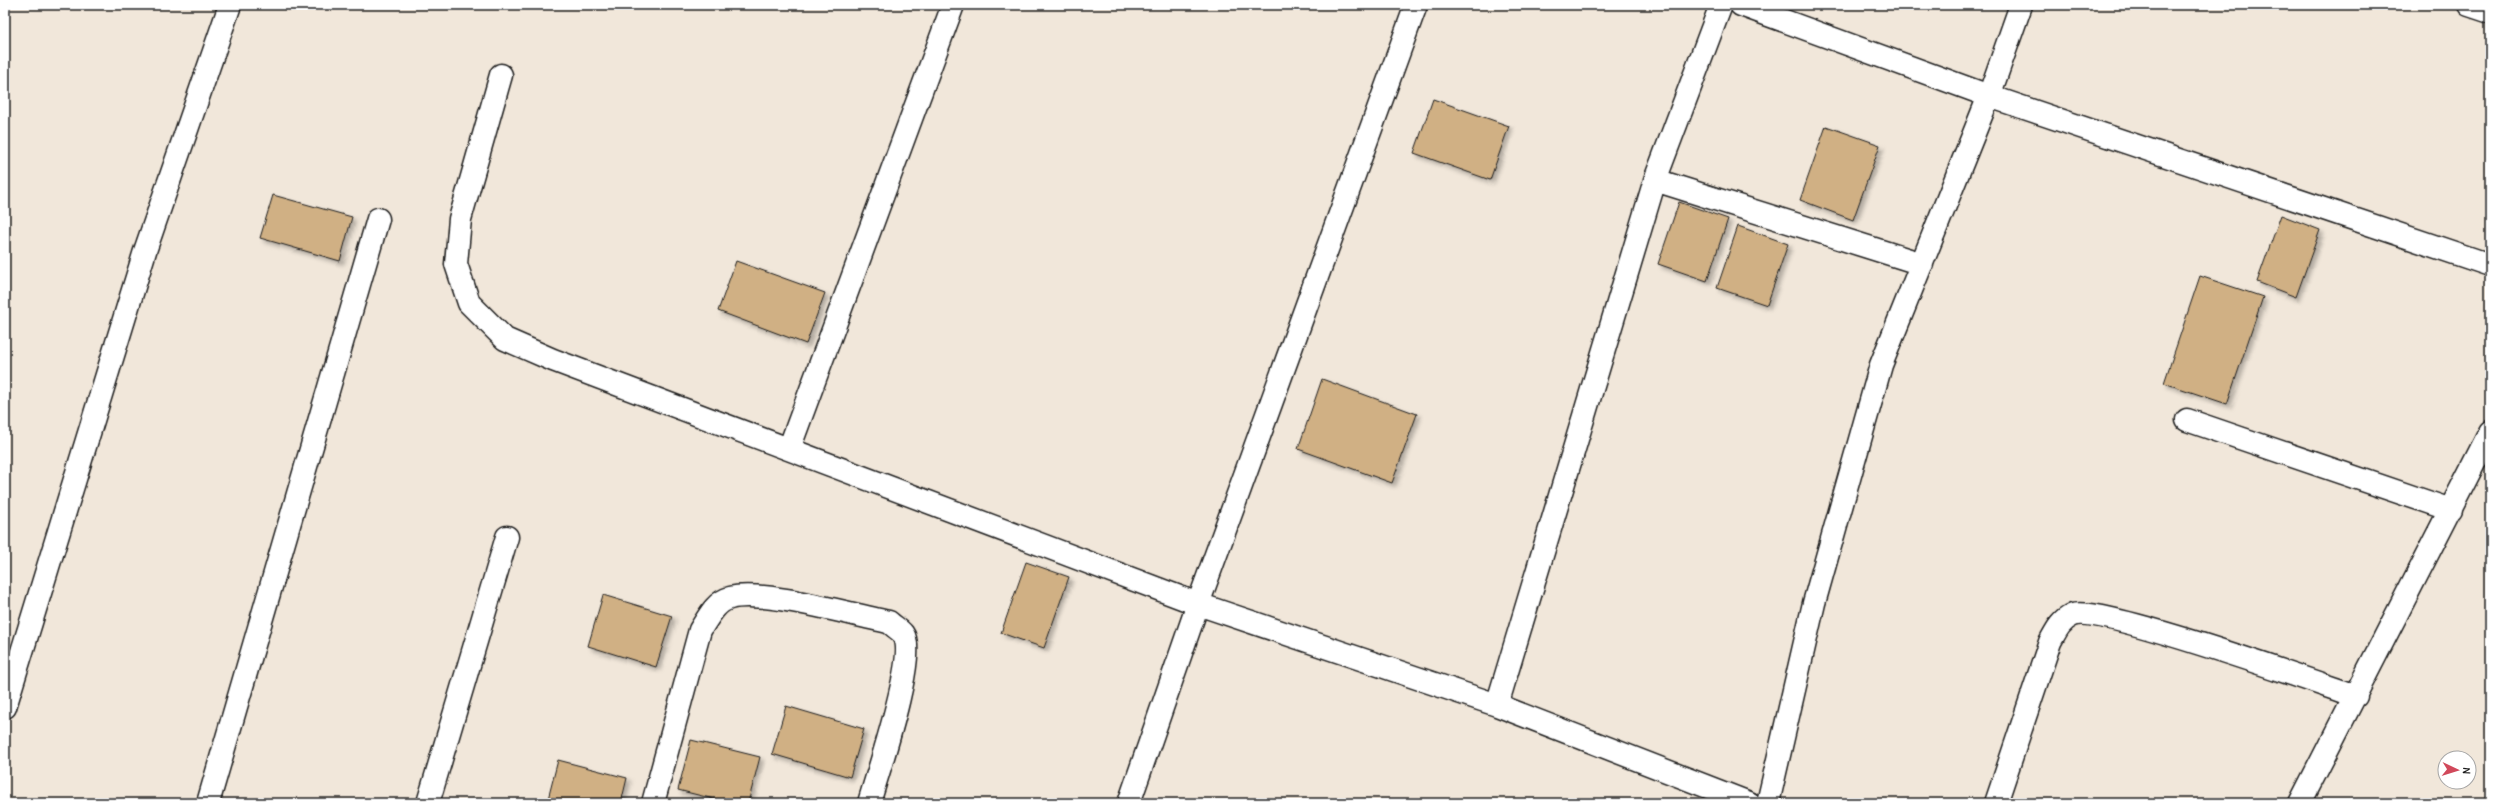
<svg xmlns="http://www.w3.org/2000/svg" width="2495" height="808" font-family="'Patrick Hand',sans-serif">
<defs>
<filter id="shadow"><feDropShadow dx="3.5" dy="3.5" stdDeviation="2" flood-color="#0004"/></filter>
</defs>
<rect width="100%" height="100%" fill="#f1e7da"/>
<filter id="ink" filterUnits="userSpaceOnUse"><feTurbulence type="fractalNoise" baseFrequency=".025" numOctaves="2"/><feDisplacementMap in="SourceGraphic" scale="8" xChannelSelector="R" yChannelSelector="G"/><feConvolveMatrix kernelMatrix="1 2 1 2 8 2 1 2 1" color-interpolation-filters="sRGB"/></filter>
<g filter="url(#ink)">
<path fill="#d0b084" stroke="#1c1c1c" filter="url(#shadow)" d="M1433 99 1509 126 1490 180 1414 153Z
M1826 126 1880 145 1853 220 1800 200Z
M273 195 352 217 340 261 260 238Z
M1679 202 1728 219 1707 281 1658 264Z
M2281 215 2320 230 2296 297 2257 282Z
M1738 226 1788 244 1767 305 1717 288Z
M736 261 825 293 806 344 718 311Z
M2200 276 2263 297 2227 404 2164 383Z
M1322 379 1417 414 1392 483 1298 449Z
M1026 562 1069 577 1044 648 1001 633Z
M603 595 672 616 656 667 588 646Z
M786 706 864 729 850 777 772 754Z
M691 740 760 757 748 803H730L678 790Z
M558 760 627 778 621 803H547Z"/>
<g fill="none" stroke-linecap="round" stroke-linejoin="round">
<defs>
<path id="street" d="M1416 5 1198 604 1497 705 1749 803
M1741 5 1989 96 1881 365 1814 603 1768 803
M2021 5 1989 96 2490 265
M2469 5 2490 12
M501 75 460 219 456 264 469 303 505 339 553 360 1198 604 1129 803
M1655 180 1922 264
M2187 420 2451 510
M789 449 953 5
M1497 705 1655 180 1721 5
M5 707 145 251 230 5
M208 803 378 219
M428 803 507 537
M653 803 700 630C708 618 715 602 730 598 762 589 853 615 889 622 893 626 900 630 903 634 918 654 877 775 869 803
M1996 803 2050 642C2056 631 2060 621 2073 615 2099 605 2317 683 2356 696
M2300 803 2490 432"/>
</defs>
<use href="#street" stroke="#1c1c1c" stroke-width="25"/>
<use href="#street" stroke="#fff" stroke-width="22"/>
</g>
</g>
<rect width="2495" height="808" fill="none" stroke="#fff" stroke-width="20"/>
<rect x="10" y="10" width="2475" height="788" fill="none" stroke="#1c1c1c" stroke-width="1.5" filter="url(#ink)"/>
<g transform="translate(2457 770) rotate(94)"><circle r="19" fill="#ffffff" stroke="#a4a4a4"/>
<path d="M0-3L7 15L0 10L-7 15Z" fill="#d1495b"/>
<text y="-6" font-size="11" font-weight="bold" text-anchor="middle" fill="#1c1c1c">N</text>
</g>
</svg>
